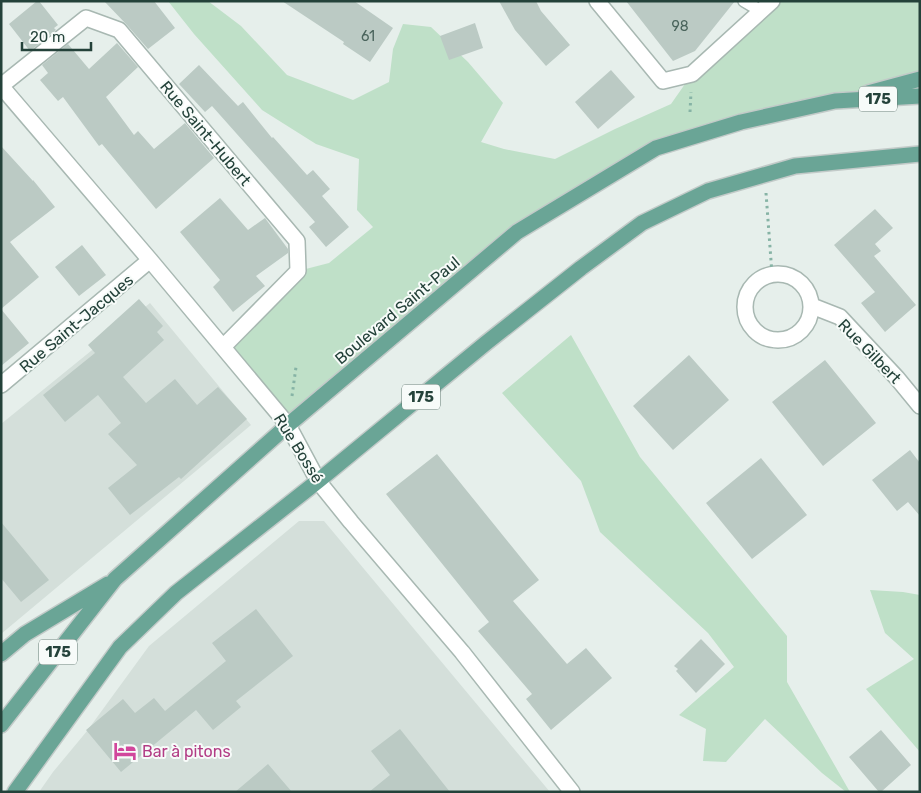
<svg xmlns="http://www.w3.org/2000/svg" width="921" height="793" font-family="Rubik,sans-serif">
<rect width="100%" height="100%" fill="#e6efeb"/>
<path fill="#d4dfda" d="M150 303 251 425 1 634V424Z
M299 521H324L550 792H39L53 772 87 731 149 646Z"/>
<path fill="#bfe0c8" d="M168 1H208L241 26 287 75 353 100 389 82 393 49 403 24 431 27 468 62 503 103 481 142 504 149 555 159 615 129 671 104 692 74 772 1H920V96L835 101 656 148 517 232 288 425 223 347 298 271 329 263 373 227 357 210 359 159 316 144 262 110 194 34Z
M571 335 640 457 787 636V682L850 792H846L822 773 765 719 726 762 703 761 706 729 679 715 734 667 708 633 600 532 581 481 502 393Z
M870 590 903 592 920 595V752L866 689 914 659 885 633Z"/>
<path fill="#bbcac4" d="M37 1H39L58 25 54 28 56 30 30 51 9 24Z
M104 1H154L175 28 148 49 126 24Z
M282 1H354L393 28 370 62 343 44 344 42Z
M499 1H536L541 11 570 45 546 66 515 30Z
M626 1H735L695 51 673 61Z
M475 23 483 48 449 60 440 36Z
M117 43 138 67 106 97 134 135 138 131 154 149 185 123 214 158 156 209 102 144 99 146 63 97 58 101 40 80 48 73 42 65 68 44 89 69Z
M199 65 238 106 243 102 272 138 273 137 307 175 313 170 330 189 322 196 349 227 326 247 309 227 315 222 212 106 205 112 179 84Z
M611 70 635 97 598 129 575 102Z
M1 146 33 181V180L55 207 10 242 39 277 1 309Z
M220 198 248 230 265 218 288 249V253L256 276 265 286 233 312 213 287 220 280 180 232Z
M875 209 893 228 875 244 881 251 874 256 916 305 885 332 861 303 875 292 834 245Z
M82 245 106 275 79 296 55 267Z
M139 299 163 326 157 332 164 340 123 377 146 403 175 379 197 405 218 387 247 419 181 479 179 477 130 515 108 488 137 465 108 434 121 423 98 395 65 422 43 395 95 353 88 345Z
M1 309 29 343 1 366Z
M689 355 729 400 673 450 633 406Z
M825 360 876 423 823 466 772 402Z
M910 450 920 463V516L908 502 897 511 872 480Z
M437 454 539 580 513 601 567 664 586 648 612 678 551 730 526 699 532 694 478 631 489 622 386 494Z
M761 458 807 515 752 559 706 503Z
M1 522 49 580 21 602 1 578Z
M256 609 293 656 236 701 241 707 213 730 196 710 121 772 86 730 123 699 135 713 154 698 165 711 226 661 212 643Z
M701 639 725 664 696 693 676 671 678 669 674 666Z
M400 729 450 792H369L390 775 371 751Z
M881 730 911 765 881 792H879L849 757Z
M268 764 292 792H235Z"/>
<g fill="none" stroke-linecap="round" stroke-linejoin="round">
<defs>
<path id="service" d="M744 1 761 11"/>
<path id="minor" d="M597 1 663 81 692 74 772 1
M1 86 150 260 288 425 318 481 351 522 462 652 572 792
M1 86 86 18 119 30 297 241 298 271 223 347
M745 307a33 33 0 1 1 66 0a33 33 0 1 1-66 0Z
M812 306 840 317 897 378 920 406
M1 385 150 260"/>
<path id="primary" d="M868 93 920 79
M1 654 25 634 108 584
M1 725 115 579 288 425 517 232 656 148 741 122 835 101 920 96
M15 792 120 647 176 593 318 481 486 343 581 268 642 223 708 191 795 166 920 154"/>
</defs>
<use href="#service" stroke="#a8b8b2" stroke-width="14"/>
<use href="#minor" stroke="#a8b8b2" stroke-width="18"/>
<use href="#primary" stroke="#c2cac8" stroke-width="18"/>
<path stroke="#86b3a5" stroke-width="3" stroke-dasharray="2.5 4" stroke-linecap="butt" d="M690 112 691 92
M766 193 772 274
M292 396 296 367"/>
<use href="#service" stroke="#fff" stroke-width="11"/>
<use href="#minor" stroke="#fff" stroke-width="15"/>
<use href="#primary" stroke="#6aa596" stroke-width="15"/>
</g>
<defs>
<symbol id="hotel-bare" viewBox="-9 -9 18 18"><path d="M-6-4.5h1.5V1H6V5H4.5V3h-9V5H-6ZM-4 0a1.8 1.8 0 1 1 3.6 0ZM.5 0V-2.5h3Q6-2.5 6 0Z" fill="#d1479c" stroke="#f7fbf9" stroke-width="2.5" paint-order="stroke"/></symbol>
</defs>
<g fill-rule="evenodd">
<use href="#hotel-bare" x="109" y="735" width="32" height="32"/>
</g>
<g text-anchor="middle" stroke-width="4" stroke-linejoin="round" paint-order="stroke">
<g font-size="14" fill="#4a645c">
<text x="680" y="31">98</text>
<text x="368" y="41">61</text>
</g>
<g fill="#f7fbf9" stroke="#637a73" stroke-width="1">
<rect x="859" y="86.5" width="38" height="25" rx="4"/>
<rect x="402" y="384.5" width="38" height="25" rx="4"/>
<rect x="39" y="639.5" width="38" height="25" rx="4"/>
</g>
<g font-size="15" font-weight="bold" fill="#24423a">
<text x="878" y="104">175</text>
<text x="421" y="402">175</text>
<text x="58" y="657">175</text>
</g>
<g font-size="16" fill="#24423a" stroke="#f7fbf9">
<text transform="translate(206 133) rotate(50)" y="6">Rue Saint-Hubert</text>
<text transform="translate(397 310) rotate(-40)" y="6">Boulevard Saint-Paul</text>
<text transform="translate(76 323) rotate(-40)" y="6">Rue Saint-Jacques</text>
<text transform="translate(870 351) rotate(46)" y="6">Rue Gilbert</text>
<text transform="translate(299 448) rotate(58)" y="6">Rue Bossé</text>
</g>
<g font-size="16" fill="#b23c85" stroke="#f7fbf9" text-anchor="start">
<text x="142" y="757">Bar à pitons</text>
</g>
</g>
<rect width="921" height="793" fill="none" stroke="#24423a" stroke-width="5"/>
<path d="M22 42v8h69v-8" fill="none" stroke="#24423a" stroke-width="2.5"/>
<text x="30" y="42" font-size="15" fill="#24423a" stroke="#f7fbf9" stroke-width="4" paint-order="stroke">20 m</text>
</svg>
